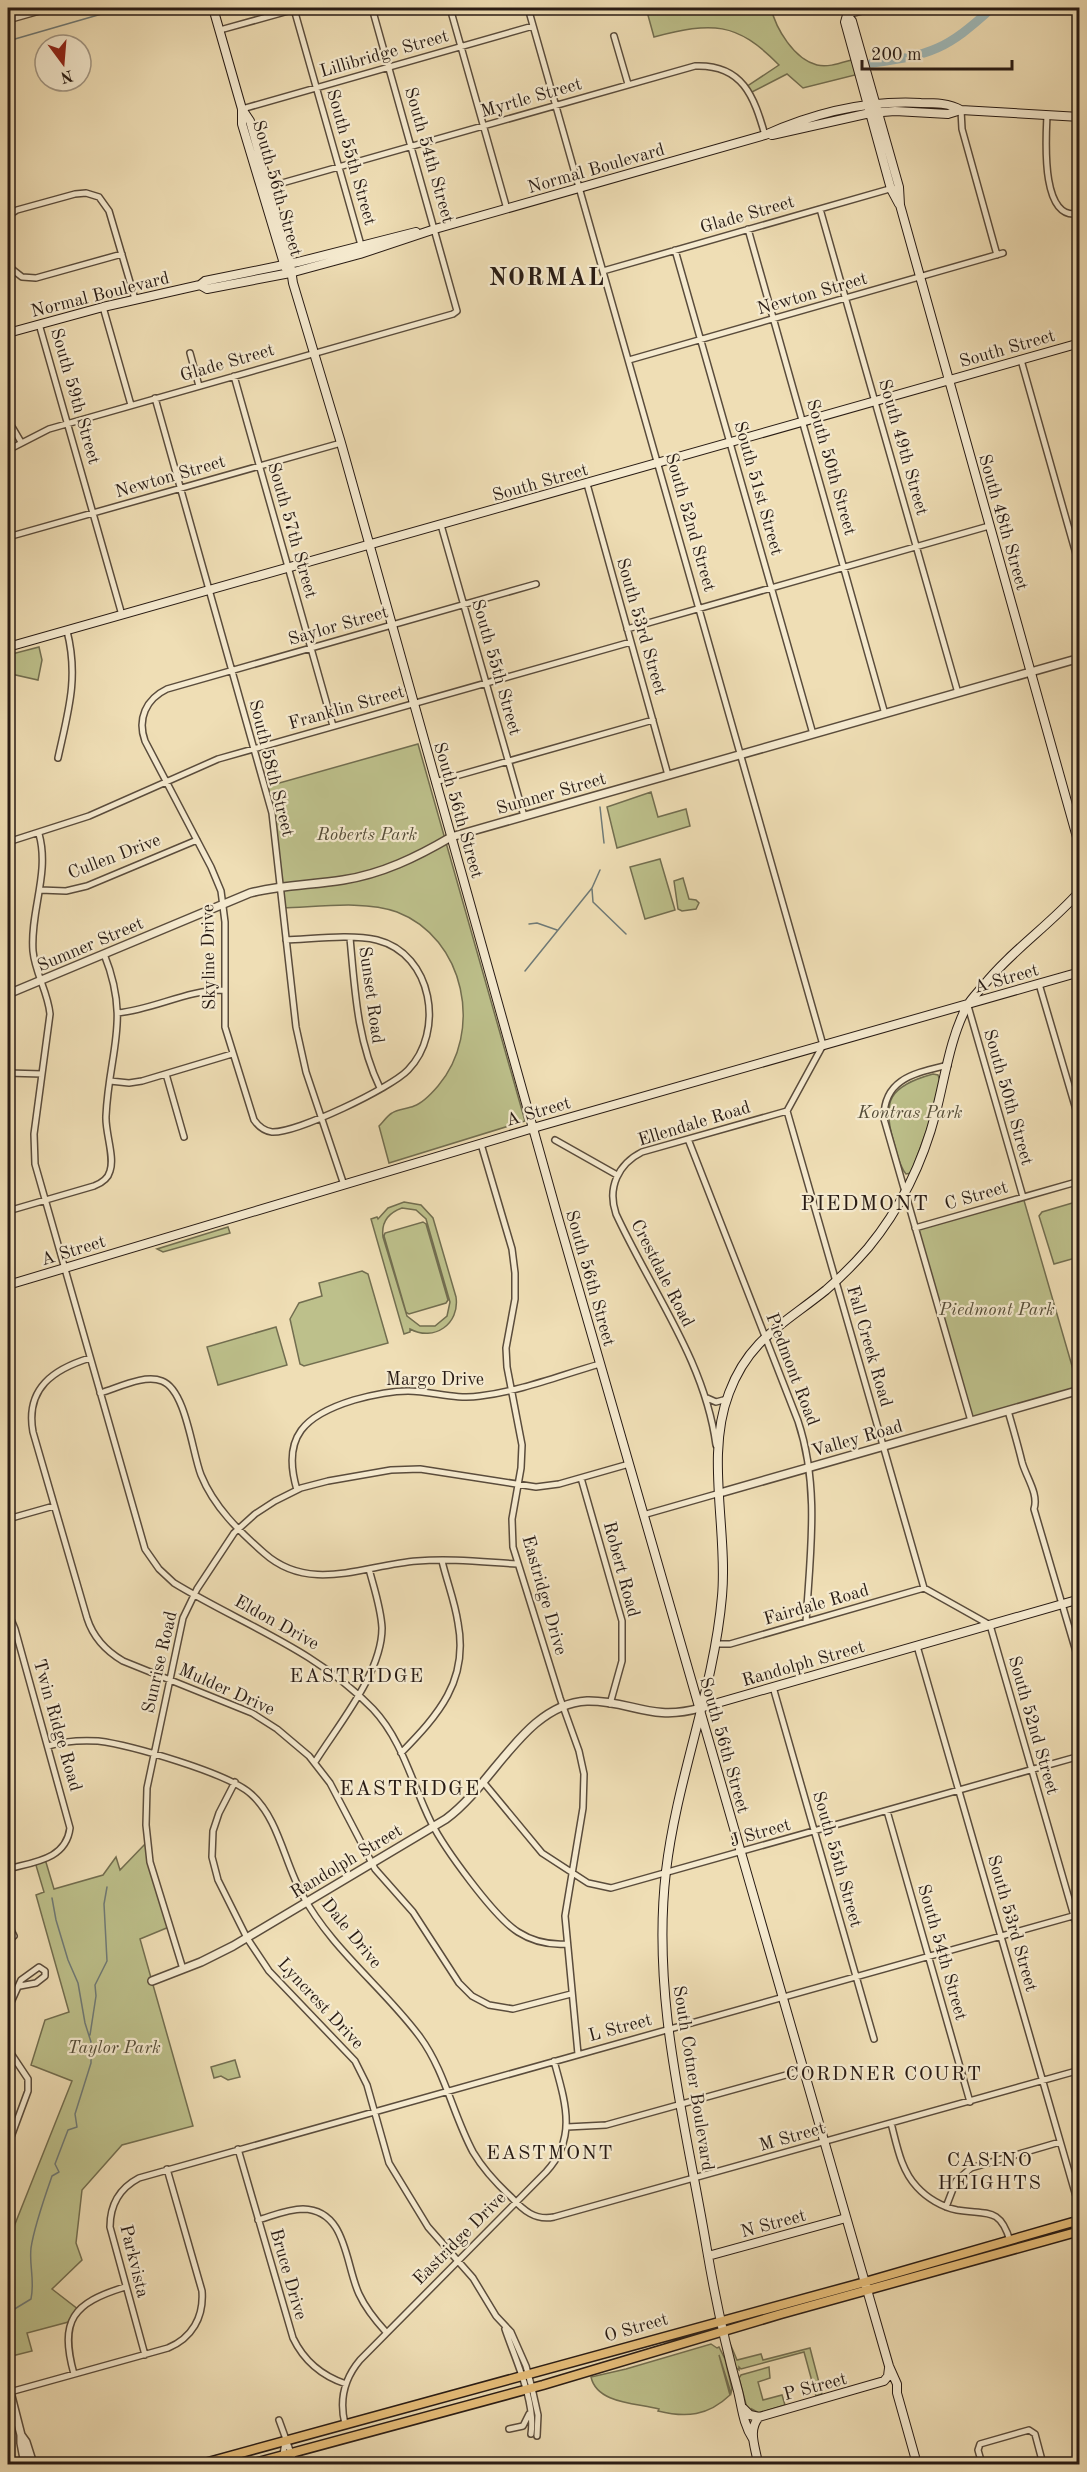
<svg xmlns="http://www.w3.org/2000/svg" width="1087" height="2472" font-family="'Old Standard TT',serif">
<rect width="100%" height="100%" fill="#efdeb5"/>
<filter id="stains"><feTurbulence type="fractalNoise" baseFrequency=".00333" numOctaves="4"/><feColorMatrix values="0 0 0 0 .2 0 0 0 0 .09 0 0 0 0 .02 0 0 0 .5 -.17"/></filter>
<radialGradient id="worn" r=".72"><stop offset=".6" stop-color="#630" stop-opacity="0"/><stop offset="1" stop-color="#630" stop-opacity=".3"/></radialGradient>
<path fill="#bdc08b" stroke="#726e50" stroke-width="1.5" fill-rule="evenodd" d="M646 8H771C776 29 794 59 817 65 829 68 843 62 855 59L859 74 803 88 787 74 750 93 746 87 779 65C736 21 712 22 654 37Z
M39 647 42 660 38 680 11 674 8 686V655Z
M418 744 525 1121 389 1163 379 1126C383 1122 387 1116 392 1113 398 1109 407 1109 414 1106 423 1103 432 1093 438 1086 484 1032 465 938 397 912 365 900 317 907 283 908L275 831 265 787Z
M651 792 658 817 686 809 690 826 617 848 607 807Z
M660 859 675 910 645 919 630 867Z
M683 878 689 899 696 900 699 903 696 909 682 911 678 909 674 881Z
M933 1074 938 1075 940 1081 929 1124 911 1173 906 1174C899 1166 897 1153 894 1143 881 1100 890 1086 933 1074Z
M1023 1197 1079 1390 971 1421 915 1228Z
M1079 1201V1257L1054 1264 1039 1216 1042 1212Z
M404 1202 421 1205 433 1218 456 1297C460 1324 434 1342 410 1329V1332L404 1334 371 1219 377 1217 378 1219 388 1208ZM402 1208 416 1210 426 1219 450 1302 447 1316 435 1326H420L407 1316 383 1237C381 1222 388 1213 402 1208Z
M423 1222 426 1224 448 1300 446 1303 409 1314 406 1312 384 1236 385 1233Z
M228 1227 230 1233 163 1252 157 1249Z
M362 1271 368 1274 388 1343 304 1366 300 1364 290 1319 299 1303 322 1296 319 1283Z
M276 1327 287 1365 218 1385 207 1347Z
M147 1842 169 1927 140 1939 193 2126 122 2145 82 2190 76 2243 82 2260 52 2289 79 2310 72 2321 27 2333 32 2351 8 2357V2233L11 2234 72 2081 31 2065 45 2020 69 2012 36 1895 44 1892 35 1862 45 1859 54 1889 103 1875 116 1857 120 1870Z
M235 2060 240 2077 228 2080 221 2076 214 2078 211 2067Z
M729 2341 737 2360 761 2354 763 2360 810 2348 822 2394 816 2396 804 2352 741 2369 739 2367V2370L735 2367Z
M711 2344 717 2348 719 2347 725 2359 732 2389 731 2393 719 2355 730 2395C708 2416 686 2418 658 2411L659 2409C637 2403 597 2404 591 2377L626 2369Z
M769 2367 770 2378 758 2382 763 2400 782 2395 785 2405 759 2413 752 2409 753 2412H757L753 2413 747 2408 739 2378 741 2375Z"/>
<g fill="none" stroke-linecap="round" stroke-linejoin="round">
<path stroke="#6f7a77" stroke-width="1.5" d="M114 11 126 8
M8 41 105 13
M600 807 604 843
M592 889 593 902 626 934
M529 924 537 923 557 930
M525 971 592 888 600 870
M90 2035 96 1996 95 1985 107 1961 104 1904 107 1887
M8 2313 31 2299C35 2280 29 2266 31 2248 34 2227 45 2196 52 2176L59 2172 55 2164 68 2130 77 2127 75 2114 91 2063V2042L85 2023 78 1983 68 1960 56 1920 52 1898"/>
<path stroke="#9fb9b9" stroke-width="9" d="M872 63C932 55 947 49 992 8"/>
<defs>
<path id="minor" d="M450 8 507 209
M528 8 823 1045 787 1111 924 1588 990 1625 1080 1937
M294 9 361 245
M847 15 874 8
M8 20 50 8
M220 30 299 8
M614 36 628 84
M242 109 533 26
M961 110 962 129 997 255
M1047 115C1046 138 1040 224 1080 213
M268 187 695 66C743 64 754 97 765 135
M820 209 958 693
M8 216 17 210 75 194 86 193 99 197 109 211 135 299
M748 229 885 714
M675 250 813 734
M8 266 22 277 36 278 122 254
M603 271 893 188
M103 307 131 405
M39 324 122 615
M190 353 199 386
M629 360 1003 253
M1021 360 1080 568
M234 376 333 726
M155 398 272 813 296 1027 306 1072 344 1185
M8 420 21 442
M8 450 49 429 453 314 457 311 372 8
M587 484 668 775
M441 525 524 816
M8 537 341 443
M627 629 989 526
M58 758C68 712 79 678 67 631
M435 782 653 720
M39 834C50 873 30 911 33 951 35 973 48 992 50 1014L34 1134 35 1164 145 1549 159 1569 174 1583C243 1625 315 1649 373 1709 403 1741 412 1784 431 1822 444 1848 494 1917 518 1932 532 1941 549 1945 566 1944
M8 842 89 816 218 759 631 642
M40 890 66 891 87 886 197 840
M350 938C355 991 357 1040 380 1088
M286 940C313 939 351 934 377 940 433 954 445 1032 408 1070 391 1088 297 1133 272 1132 264 1131 259 1127 254 1120L225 1027V922L221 891 211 867 145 741C137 719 146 699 167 689L536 584
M1039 984 1080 1123
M968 1006 1023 1197
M118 1013C155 1009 187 990 224 990
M948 1065C916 1073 883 1078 884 1119L971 1421
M8 1073 42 1074
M166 1074 184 1137
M110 1081 129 1083 142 1081 232 1054
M688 1139 798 1421C820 1487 810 1554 806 1622
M555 1140 617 1175
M481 1144 512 1249 515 1273V1299L506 1348 507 1367 522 1445 521 1468 512 1519 513 1547 560 1698 579 1751 584 1774 583 1808 565 1916 578 2054
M8 1211 94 1186C102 1183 108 1179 110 1171 115 1157 105 1132 106 1116 109 1051 131 1021 104 954
M915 1228 1080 1181
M90 1358C54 1369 25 1388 33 1432L87 1618C93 1637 106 1651 123 1661L252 1713 277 1729 309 1756 330 1783 375 1869 413 1912 459 1983 472 1996 489 2005 513 2009 571 1994
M100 1393C118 1388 144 1374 162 1381 186 1390 192 1452 201 1475 214 1507 239 1531 264 1553 310 1594 364 1565 417 1561 450 1558 484 1562 517 1564
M707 1398 716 1402 727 1399
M1008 1411C1013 1428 1018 1445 1022 1462 1026 1477 1039 1494 1034 1509L1080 1665
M716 1445C705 1361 651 1290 616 1214 607 1188 618 1164 642 1152L787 1111
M581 1478 622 1621V1661L610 1704
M297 1490C281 1436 305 1415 354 1400 372 1395 389 1391 408 1391 432 1391 455 1400 480 1396 521 1391 561 1375 600 1364
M643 1515 720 1493
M8 1519 54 1506
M8 1612 15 1629 70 1828C66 1860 33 1862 8 1869
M715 1644H730L924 1588
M917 1646 1080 2210
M773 1687 874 2039
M48 1746C64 1741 81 1740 98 1741 130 1745 228 1773 251 1794 279 1819 284 1862 302 1894 331 1949 384 1988 420 2037 445 2071 453 2115 473 2152 483 2169 497 2184 511 2197 523 2210 535 2221 554 2217L1080 2070
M401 1753C438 1715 469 1681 458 1623 455 1602 447 1582 442 1561
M315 1762C338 1725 382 1673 382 1628 381 1608 374 1588 369 1569
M235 1782 219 1813 213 1831 212 1857 218 1880 247 1938 269 1971 355 2061 367 2085 389 2163 428 2227 473 2278 496 2316 511 2332 526 2366 532 2388 538 2415 537 2436
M484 1783 542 1853 588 1883 611 1888 1080 1756
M887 1811 970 2102
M8 1853 12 1868
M8 1928 11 1930 14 1936 8 1941
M183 1969 150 1862 146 1825 147 1788 183 1618 197 1589 234 1533 255 1514 275 1501 301 1488 328 1481 391 1470 420 1469 536 1487 559 1484 629 1464
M8 2009 21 1980 39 1967 45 1971V1976L36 1983 20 1986
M8 2049 28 2079V2091L8 2145
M891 2123C897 2146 901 2170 917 2187 927 2198 942 2207 957 2210 986 2215 1000 2206 1010 2241
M567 2127 606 2125 804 2070
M238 2149 293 2338C304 2361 322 2376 346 2384
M946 2207 956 2181 971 2168 1060 2142
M258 2220C272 2216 288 2209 303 2209 347 2210 345 2264 359 2294 366 2309 375 2320 386 2332
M505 2329C515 2359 536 2402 531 2434
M145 2355 110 2227C110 2205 120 2188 139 2178L1080 1914
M74 2374C59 2320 73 2303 125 2287
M10 2392 168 2348C192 2338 204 2317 202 2291L167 2169
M279 2420 295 2464
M345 2424C339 2400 344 2379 360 2360L546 2172C578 2138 565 2101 554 2061
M509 2429 523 2426 529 2414
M285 2442 283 2455 286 2464
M982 2464 978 2450 980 2444 1029 2430 1035 2434 1043 2464"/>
<path id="tertiary" d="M8 994 250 893C281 885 312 885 343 880 382 874 417 857 451 837L1080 658
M720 1493 1080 1390
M152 1981 201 1962 233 1946 446 1819C494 1784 525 1704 587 1701 630 1700 651 1722 700 1708
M8 2393 10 2392 21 2435V2443L25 2464
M21 2435 26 2442 33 2464"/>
<path id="secondary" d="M213 8 242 109V124L285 267
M845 8 847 15 845 22 891 189 899 204
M847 15 852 21 899 187 900 205 1080 848
M242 109 250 121 290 263 293 283 341 443 559 1221 889 2366 897 2384V2393L917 2464
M772 135 870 113 895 111 948 114 961 110 1080 117
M200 285 207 289 290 273 360 254 435 229 765 135C814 113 866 100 921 103 935 103 949 103 961 110
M8 333 103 307 200 285 205 281 298 262 416 232
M8 647 1080 343
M8 1285 540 1126 1080 972
M700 1708 1080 1599
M708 2256 846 2218
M743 2408 750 2415 759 2417 884 2381 888 2376 889 2368
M753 2439C743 2424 742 2407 738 2391 725 2344 715 2297 707 2250 686 2124 651 1999 666 1871 677 1778 714 1689 722 1596 728 1531 705 1455 729 1393 749 1339 784 1324 826 1290 841 1277 855 1263 868 1248 901 1208 923 1162 936 1112 945 1077 950 1038 967 1006 971 999 978 992 983 986 1011 951 1050 925 1080 891
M758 2464C756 2448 747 2431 759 2417"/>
<path id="primary" d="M201 2464 865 2282 1080 2220
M251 2464 543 2385 781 2314 1080 2231"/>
</defs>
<use href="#minor" stroke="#5a4c3c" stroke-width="8"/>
<use href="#tertiary" stroke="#5a4c3c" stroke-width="10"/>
<use href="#secondary" stroke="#281b14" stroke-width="10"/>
<use href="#primary" stroke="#281b14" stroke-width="11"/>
<use href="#minor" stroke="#f5eacf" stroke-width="5"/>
<use href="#tertiary" stroke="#f5eacf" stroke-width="7"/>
<use href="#secondary" stroke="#f5eacf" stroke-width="8"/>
<use href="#primary" stroke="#e8bf7a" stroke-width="8"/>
</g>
<g text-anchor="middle" stroke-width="4.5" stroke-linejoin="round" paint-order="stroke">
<g font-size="18" fill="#281b14" stroke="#f5eacf">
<text transform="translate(384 53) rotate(-16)" y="6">Lillibridge Street</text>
<text transform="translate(531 97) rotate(-16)" y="6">Myrtle Street</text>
<text transform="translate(430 155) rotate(74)" y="6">South 54th Street</text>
<text transform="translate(352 157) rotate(74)" y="6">South 55th Street</text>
<text transform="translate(596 168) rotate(-16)" y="6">Normal Boulevard</text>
<text transform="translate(278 188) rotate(74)" y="6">South 56th Street</text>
<text transform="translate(747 214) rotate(-16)" y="6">Glade Street</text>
<text transform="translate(812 293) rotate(-16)" y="6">Newton Street</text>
<text transform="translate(100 294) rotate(-14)" y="6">Normal Boulevard</text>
<text transform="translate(1007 348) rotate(-16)" y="6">South Street</text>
<text transform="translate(227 362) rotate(-16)" y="6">Glade Street</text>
<text transform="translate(76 396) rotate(74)" y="6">South 59th Street</text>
<text transform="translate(904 447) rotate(74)" y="6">South 49th Street</text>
<text transform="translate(832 467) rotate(74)" y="6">South 50th Street</text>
<text transform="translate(170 476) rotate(-16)" y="6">Newton Street</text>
<text transform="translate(540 482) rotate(-16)" y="6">South Street</text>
<text transform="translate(759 488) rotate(74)" y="6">South 51st Street</text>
<text transform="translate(691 522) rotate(74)" y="6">South 52nd Street</text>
<text transform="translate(1004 522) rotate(74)" y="6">South 48th Street</text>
<text transform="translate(293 530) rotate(74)" y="6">South 57th Street</text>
<text transform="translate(338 625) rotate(-16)" y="6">Saylor Street</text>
<text transform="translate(642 626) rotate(74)" y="6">South 53rd Street</text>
<text transform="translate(497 667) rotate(74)" y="6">South 55th Street</text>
<text transform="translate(346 707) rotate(-16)" y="6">Franklin Street</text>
<text transform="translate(272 768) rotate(76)" y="6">South 58th Street</text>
<text transform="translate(551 793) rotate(-16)" y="6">Sumner Street</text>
<text transform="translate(459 810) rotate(74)" y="6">South 56th Street</text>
<text transform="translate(114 856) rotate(-21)" y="6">Cullen Drive</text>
<text transform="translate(90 944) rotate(-23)" y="6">Sumner Street</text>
<text transform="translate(208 957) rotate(-91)" y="6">Skyline Drive</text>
<text transform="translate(1006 978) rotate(-16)" y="6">A Street</text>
<text transform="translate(372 995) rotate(82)" y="6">Sunset Road</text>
<text transform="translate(1009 1097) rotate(74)" y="6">South 50th Street</text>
<text transform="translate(538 1111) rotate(-16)" y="6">A Street</text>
<text transform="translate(694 1123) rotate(-17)" y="6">Ellendale Road</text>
<text transform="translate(976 1195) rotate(-16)" y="6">C Street</text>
<text transform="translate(73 1250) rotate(-17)" y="6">A Street</text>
<text transform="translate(663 1273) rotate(63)" y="6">Crestdale Road</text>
<text transform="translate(591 1278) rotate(74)" y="6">South 56th Street</text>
<text transform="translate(870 1346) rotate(74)" y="6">Fall Creek Road</text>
<text transform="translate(793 1369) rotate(69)" y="6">Piedmont Road</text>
<text x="435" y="1385">Margo Drive</text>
<text transform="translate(857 1438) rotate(-16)" y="6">Valley Road</text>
<text transform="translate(622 1569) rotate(75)" y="6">Robert Road</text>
<text transform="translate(545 1595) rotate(74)" y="6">Eastridge Drive</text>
<text transform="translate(816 1604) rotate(-16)" y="6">Fairdale Road</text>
<text transform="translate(277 1622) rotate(29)" y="6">Eldon Drive</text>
<text transform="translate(159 1662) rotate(-77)" y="6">Sunrise Road</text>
<text transform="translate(803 1663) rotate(-16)" y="6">Randolph Street</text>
<text transform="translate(227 1689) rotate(24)" y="6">Mulder Drive</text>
<text transform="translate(58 1725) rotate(74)" y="6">Twin Ridge Road</text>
<text transform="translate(1034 1725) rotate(74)" y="6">South 52nd Street</text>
<text transform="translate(725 1745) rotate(74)" y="6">South 56th Street</text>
<text transform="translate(760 1832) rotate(-16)" y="6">J Street</text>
<text transform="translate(838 1859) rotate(74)" y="6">South 55th Street</text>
<text transform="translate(346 1861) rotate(-31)" y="6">Randolph Street</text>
<text transform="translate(1013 1923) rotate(74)" y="6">South 53rd Street</text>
<text transform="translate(352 1933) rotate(51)" y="6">Dale Drive</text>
<text transform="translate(943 1952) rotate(74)" y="6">South 54th Street</text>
<text transform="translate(321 2003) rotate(47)" y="6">Lyncrest Drive</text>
<text transform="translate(620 2027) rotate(-15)" y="6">L Street</text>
<text transform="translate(694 2078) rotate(81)" y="6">South Cotner Boulevard</text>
<text transform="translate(792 2136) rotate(-16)" y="6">M Street</text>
<text transform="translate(773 2223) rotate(-15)" y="6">N Street</text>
<text transform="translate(459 2238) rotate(-45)" y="6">Eastridge Drive</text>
<text transform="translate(135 2261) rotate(76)" y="6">Parkvista</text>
<text transform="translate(289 2274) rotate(74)" y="6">Bruce Drive</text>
<text transform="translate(636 2327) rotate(-16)" y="6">O Street</text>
<text transform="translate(815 2386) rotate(-15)" y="6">P Street</text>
</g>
<g font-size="18" font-style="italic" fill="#554d38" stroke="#f5eacf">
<text x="367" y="840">Roberts Park</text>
<text x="910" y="1118">Kontras Park</text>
<text x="997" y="1315">Piedmont Park</text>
<text x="114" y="2053">Taylor Park</text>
</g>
<g font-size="20" letter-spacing="1.5" fill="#281b14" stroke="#f5eacf">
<text x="357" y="1682">EASTRIDGE</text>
<text x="884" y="2080">CORDNER COURT</text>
<text x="550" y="2159">EASTMONT</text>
<text x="990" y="2166">CASINO<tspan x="990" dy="23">HEIGHTS</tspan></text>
</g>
<g font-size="21" letter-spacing="1.5" fill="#281b14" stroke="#f5eacf">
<text x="865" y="1210">PIEDMONT</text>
<text x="410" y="1795">EASTRIDGE</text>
</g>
<g font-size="24" font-weight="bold" letter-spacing="1.5" fill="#281b14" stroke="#f5eacf">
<text x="547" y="285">NORMAL</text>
</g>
</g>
<rect width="1087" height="2472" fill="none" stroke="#efdeb5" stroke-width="30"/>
<rect x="9" y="9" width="1069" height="2454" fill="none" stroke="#281b14" stroke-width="3"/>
<rect x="15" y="15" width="1057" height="2442" fill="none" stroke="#281b14" stroke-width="1.5"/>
<g transform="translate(63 63) rotate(164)"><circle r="28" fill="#f5eacf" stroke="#a39784" stroke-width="1.5"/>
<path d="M0-4.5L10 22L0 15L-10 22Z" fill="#8f2418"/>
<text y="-9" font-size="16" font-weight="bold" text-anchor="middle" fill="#281b14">N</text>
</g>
<path d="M862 60v9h150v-9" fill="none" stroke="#281b14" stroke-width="3"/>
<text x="871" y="60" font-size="18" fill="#281b14" stroke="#f5eacf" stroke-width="4.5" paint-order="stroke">200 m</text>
<rect width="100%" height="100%" filter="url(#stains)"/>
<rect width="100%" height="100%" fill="url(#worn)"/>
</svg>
